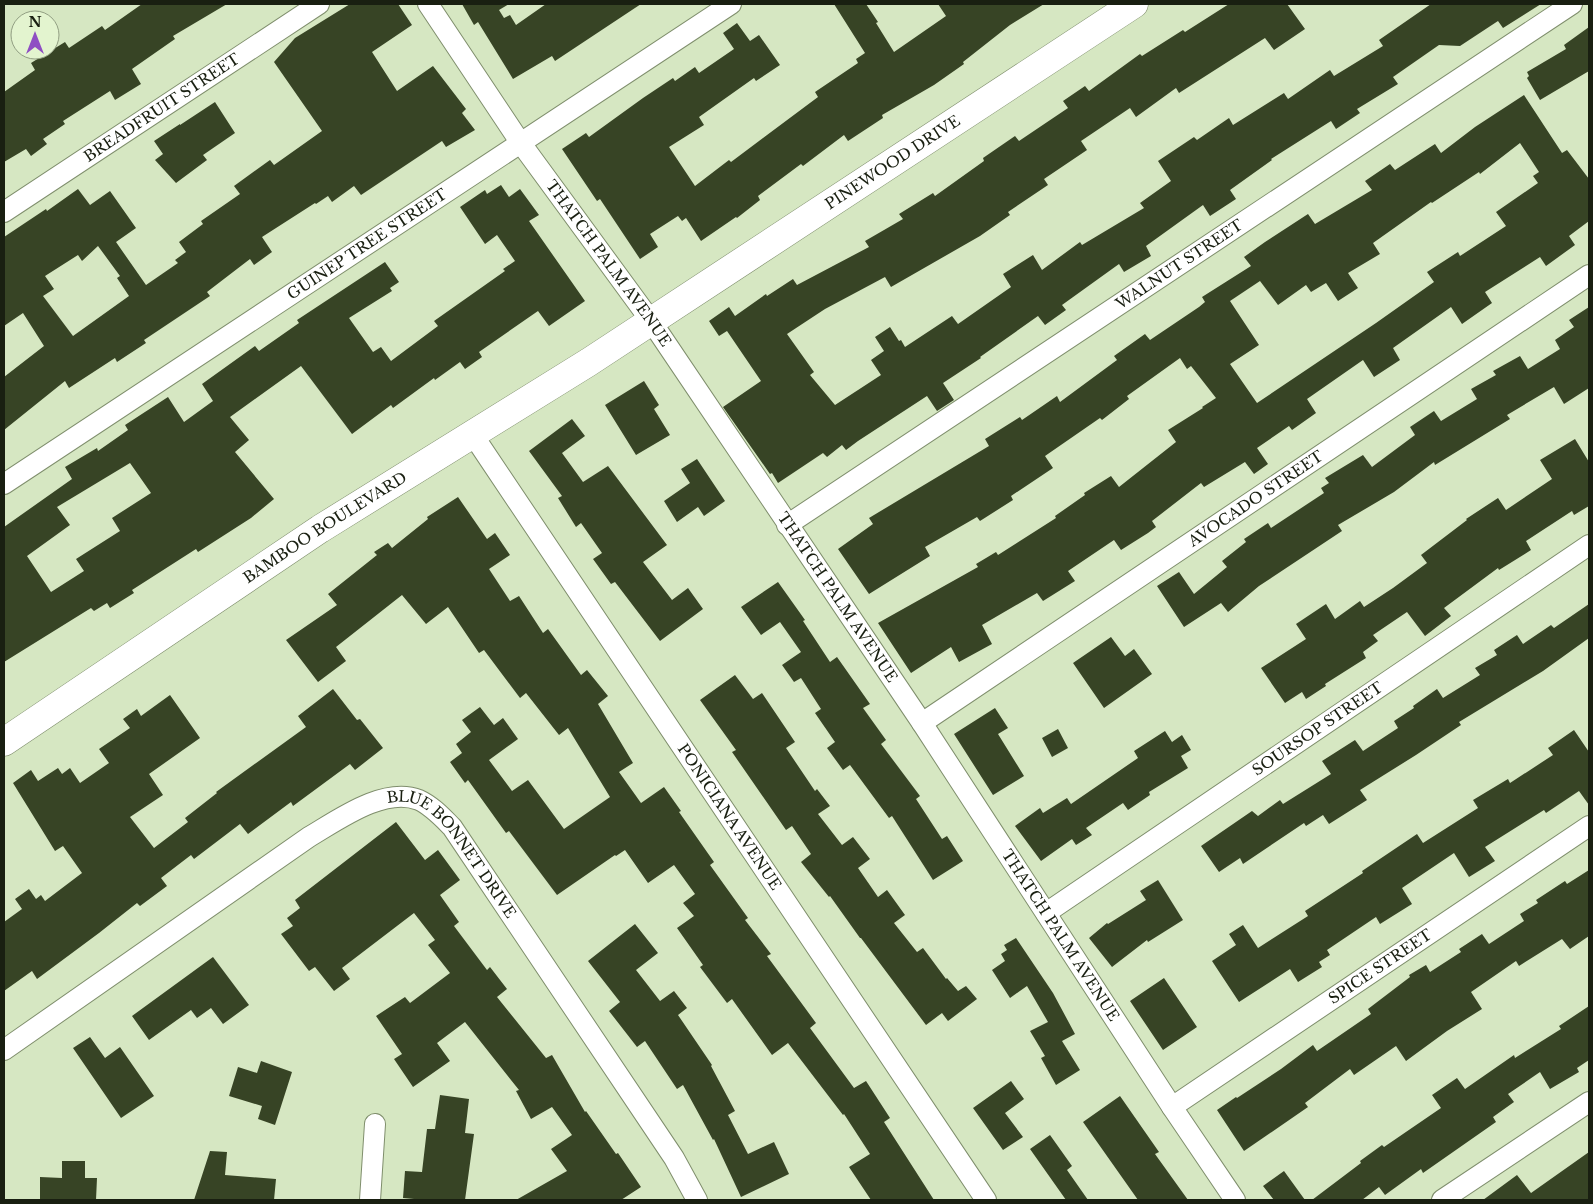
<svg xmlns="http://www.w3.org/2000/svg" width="1593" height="1204" font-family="'Libre Baskerville',serif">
<rect width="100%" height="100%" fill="#d6e7c2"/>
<path fill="#374425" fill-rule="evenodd" d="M142 4H227L173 36 175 39 132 69 141 84 115 100 110 91 63 121 65 124 43 139 47 144 31 156 26 149 4 162V92L35 70 31 63 65 42 69 48 102 26 105 30Z
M350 4H398L412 25 372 52 397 91 433 66 466 109 462 113 475 130 446 147 442 141 361 195 354 186 332 202 328 196 316 204 315 203 262 237 272 252 254 265 250 259 207 292 210 296 144 340 146 343 117 362 115 358 69 388 65 381 4 430V377L44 346 23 313 4 326V237L46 209 47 211 78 189 90 205 110 191 136 228 116 242 146 285 178 263 175 260 186 252 179 242 203 224 201 221 240 194 234 186 270 160 274 165 322 131 274 62 295 38ZM98 246 120 276 117 278 129 296 73 336 43 296 54 289 45 276 78 255 82 261Z
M462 4H509L499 10 504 18 510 15 516 25 546 4H641L555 61 552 56 513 79 478 22 474 25Z
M834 4H866L878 22 876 23 894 52 946 16 938 4H1044L1010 25 963 62 964 64 934 85 882 115 883 118 848 141 844 135 803 166 801 164 758 196 760 200 737 218 736 217 701 241 686 218 682 221 678 216 650 234 658 247 640 259 600 199 597 201 562 149 586 133 589 137 643 98 673 78 675 81 695 67 699 73 734 49 723 33 737 23 750 41 759 35 780 65 756 81 754 78 699 117 704 125 669 147 695 186 729 160 731 162 818 97 815 92 858 63 856 59 865 53Z
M1229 4H1287L1305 29 1274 50 1265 38 1179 93 1176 88 1136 117 1130 108 1081 141 1087 150 1044 179 1048 185 1008 212 1010 215 980 236 891 287 885 277 825 309 787 334 814 372 810 375 835 405 881 375 871 360 884 351 875 337 890 327 899 341 901 340 905 347 952 316 958 324 1011 287 1003 274 1033 255 1042 270 1080 242 1082 245 1144 208 1140 203 1171 181 1158 161 1194 137 1197 140 1229 118 1233 125 1284 93 1288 99 1330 70 1334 76 1383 46 1379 40 1431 4H1541L1503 28 1498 21 1460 46 1439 45 1393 77 1398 84 1357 109 1360 113 1336 129 1331 121 1271 159 1272 160 1230 190 1236 199 1210 216 1203 205 1146 246 1151 256 1124 272 1119 264 1062 305 1066 310 1045 325 1038 316 980 357 981 358 943 383 954 400 937 411 927 396 858 441 846 450 842 445 827 457 823 453 778 483 772 473 770 474 723 407 761 381 727 331 719 336 709 321 729 307 735 316 766 294 767 296 793 279 797 285 869 247 865 241 903 219 899 214 933 193 935 196 984 161 983 158 1015 136 1019 141 1068 108 1063 101 1085 86 1089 91 1140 54 1142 56 1183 30 1185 32Z
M1589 27V71L1540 100 1527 78 1529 76 1527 72 1566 49 1564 45Z
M1524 95 1562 153 1567 150 1589 179V221L1569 236 1575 245 1546 266 1540 257 1485 292 1492 303 1462 324 1451 307 1393 348 1400 360 1374 377 1363 360 1307 399 1316 413 1292 430 1289 426 1257 448 1268 464 1254 474 1245 462 1204 487 1201 483 1152 521 1156 527 1148 533 1121 550 1114 540 1068 571 1075 581 1043 601 1037 593 982 625 992 644 959 662 951 647 911 673 878 623 978 567 976 564 996 552 998 555 1056 518 1055 516 1085 495 1084 493 1111 476 1119 487 1176 442 1168 430 1203 408 1202 407 1216 398 1191 366 1187 369 1180 358 1127 396 1129 399 1102 420 1100 418 1045 456 1053 468 1011 496 1013 500 980 521 977 517 925 547 930 556 869 594 838 549 873 524 869 518 989 446 985 439 1020 417 1022 420 1057 396 1060 402 1117 360 1114 356 1145 334 1150 340 1199 307 1205 302 1202 297 1251 266 1244 257 1265 242 1308 214 1315 224 1372 190 1365 181 1390 164 1395 170 1435 144 1441 153 1475 127ZM1520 143 1539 172 1533 176 1538 183 1496 212 1506 226 1460 256 1458 252 1427 272 1434 282 1376 323 1257 403 1230 364 1259 345 1230 301 1260 281 1278 305 1306 285 1311 292 1326 283 1338 301 1358 288 1348 273 1380 254 1373 243 1431 202 1432 203 1479 172 1480 174Z
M215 102 235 133 203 155 207 160 176 183 155 160 163 154 154 141 180 124V125Z
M501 185 509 197 520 189 539 215 529 221 585 301 549 326 538 311 479 352 482 357 465 369 460 362 435 380 434 378 393 408 391 405 352 434 301 366 230 417 249 440 235 452 274 499 251 518 198 552 196 549 132 590 134 593 110 608 107 603 94 611 91 608 4 662V527L72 479 65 467 97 448 98 451 128 430 125 425 168 397 184 422 213 401 202 384 255 346 259 351 299 323 297 320 385 262 399 282 390 288 392 291 349 318 373 352 381 347 391 361 438 326 434 321 505 271 503 269 515 261 497 235 485 244 460 207 485 190 487 194ZM130 463 151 493 112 518 120 531 76 559 84 571 51 592 27 556 70 525 57 507Z
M1589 307V388L1564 404 1554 387 1507 415 1510 419 1435 465 1434 462 1394 492 1338 525 1342 531 1259 586 1228 612 1221 603 1184 627 1157 586 1179 572 1194 594 1227 567 1222 561 1246 542 1244 539 1268 523 1271 528 1324 493 1321 488 1329 483 1325 478 1363 455 1372 467 1415 435 1410 427 1434 411 1441 421 1477 399 1471 389 1496 375 1493 371 1520 356 1528 369 1560 349 1555 340 1574 327 1569 320Z
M644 381 659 405 654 409 670 435 636 455 605 405Z
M572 419 585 436 562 453 583 482 608 466 667 545 643 562 672 600 688 588 703 609 660 641 615 582 611 584 593 559 602 553 581 523 576 527 558 498 562 496 529 451Z
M1575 439 1589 462V506L1574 515 1572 511 1526 541 1531 550 1499 570 1498 568 1444 608 1451 616 1425 636 1407 612 1373 635 1378 641 1363 652 1366 658 1325 684 1326 686 1306 699 1302 692 1285 703 1261 668 1306 639 1296 624 1326 604 1335 619 1360 601 1364 607 1393 588 1427 563 1421 555 1467 520 1466 519 1498 498 1506 510 1552 479 1540 460Z
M697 459 725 501 704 516 698 507 677 522 664 501 690 483 681 469Z
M458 497 487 539 495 533 510 555 489 569 510 601 519 596 543 633 548 629 581 675 587 670 608 696 598 704 633 763 619 772 641 803 664 787 681 811 679 812 714 862 710 865 748 918 745 920 771 954 767 956 816 1023 810 1028 854 1088 866 1081 890 1118 884 1122 934 1200H871L849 1167 870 1154 844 1114 843 1115 788 1043 772 1055 732 999 727 1003 700 967 703 965 677 928 694 916 683 903 695 894 674 865 648 883 625 850 616 856 615 855 557 895 509 831 506 833 468 780 465 783 450 762 462 753 456 744 471 732 462 720 480 707 494 725 503 718 518 739 489 760 512 791 528 780 564 829 610 797 568 728 559 735 526 693 520 698 484 650 479 653 448 607 426 624 402 595 336 647 346 661 318 682 286 640 337 605 328 594 377 555 374 552 388 543 392 548 428 519 427 517Z
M778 582 805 620 803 621 830 662 837 657 870 704 863 708 886 740 881 744 920 796 916 799 942 839 947 836 963 861 933 880 892 816 889 818 850 765 843 770 827 748 835 742 815 713 821 709 801 678 794 682 782 665 801 652 780 622 761 635 741 607Z
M1589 604V638L1543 671 1459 722 1461 725 1416 755 1360 790 1367 800 1329 824 1323 815 1306 826 1304 823 1243 864 1240 858 1219 872 1201 846 1252 811 1258 816 1280 800 1283 804 1331 774 1322 761 1355 740 1363 751 1398 728 1394 721 1414 708 1413 706 1437 689 1443 698 1480 675 1475 668 1497 655 1494 650 1517 635 1523 644 1551 625 1554 628Z
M1111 637 1125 656 1134 649 1152 674 1104 708 1073 663Z
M735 675 753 699 762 693 795 742 786 748 815 791 817 789 830 806 818 814 842 845 853 837 870 859 858 868 878 897 887 890 905 915 894 923 917 952 923 948 946 979 947 978 958 991 966 986 977 999 948 1021 942 1013 926 1025 861 938H860L830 896 829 897 801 862 811 854 792 826 786 830 732 752 736 750 700 700Z
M333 689 357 720 360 719 383 748 355 770 350 764 293 806 291 802 248 834 240 824 194 859 191 855 161 878 167 886 140 906 137 903 99 933 37 979 32 971 4 991V922L22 909 15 899 29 889 36 899 41 895 45 901 82 873 63 846 55 851 13 783 31 770 38 781 58 768 62 774 70 768 80 783 109 763 99 749 130 728 123 719 137 709 141 716 170 695 200 738 149 774 163 795 130 817 154 848 188 822 185 818 217 793 216 792 306 727 298 716Z
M995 708 1008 728 998 734 1024 776 993 795 954 734Z
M1058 729 1068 748 1052 757 1042 738Z
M1574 730 1589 752V805L1579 791 1546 813 1544 810 1485 847 1495 861 1469 877 1454 853 1402 888 1412 904 1380 924 1376 917 1327 950 1330 955 1319 962 1322 967 1298 982 1290 969 1239 1002 1212 961 1236 945 1229 934 1243 925 1258 948 1308 916 1305 911 1363 873 1362 871 1417 834 1423 843 1478 808 1473 800 1508 779 1510 783 1553 755 1548 748Z
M1165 731 1172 742 1182 735 1191 750 1181 756 1188 768 1149 792 1150 795 1128 810 1123 803 1086 828 1092 835 1076 845 1072 839 1041 861 1015 826 1040 808 1043 813 1067 798 1071 804 1138 758 1134 751Z
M396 822 425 860 438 850 460 880 440 895 459 922 454 926 487 970 490 967 507 989 497 997 546 1058 552 1055 585 1112 586 1111 616 1154 618 1153 641 1187 621 1200H516L567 1171 551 1149 572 1135 552 1107 531 1119 516 1091 519 1090 465 1022 437 1043 450 1061 413 1087 394 1059 402 1054 376 1016 405 997 410 1003 450 973 428 945 435 940 414 913 342 968 350 979 334 991 315 967 309 971 281 934 293 926 287 918 300 908 295 900Z
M1589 870V936L1570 949 1562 939 1519 966 1516 961 1471 992 1482 1009 1447 1031 1406 1061 1396 1046 1354 1075 1350 1069 1305 1103 1308 1107 1244 1151 1217 1110 1236 1097 1237 1098 1281 1069 1313 1045 1317 1051 1371 1014 1368 1009 1410 977 1409 975 1426 965 1430 972 1461 952 1459 949 1482 934 1489 944 1524 921 1520 914 1538 903 1536 900 1565 881 1567 884Z
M1158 880 1183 920 1148 942 1147 940 1112 967 1089 938 1107 923 1108 924 1146 900 1140 891Z
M635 924 658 953 636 970 660 1001 674 991 687 1008 678 1015 712 1065 711 1066 735 1111 728 1115 748 1154 774 1142 789 1174 741 1197 714 1139 713 1140 683 1085 677 1089 645 1041 637 1047 609 1011 620 1002 588 961Z
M1016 938 1053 993 1075 1034 1062 1041 1080 1070 1056 1085 1041 1058 1045 1056 1030 1031 1048 1022 1027 986 1010 998 992 970 1005 961 1001 954 1007 950 1004 945Z
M213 957 249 1005 223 1024 211 1008 197 1018 191 1010 149 1040 132 1016Z
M1164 978 1197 1027 1163 1050 1130 1001Z
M1589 1006V1060L1577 1068 1579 1072 1550 1089 1540 1072 1508 1094 1514 1102 1493 1117 1496 1122 1423 1173 1421 1169 1385 1195 1379 1187 1362 1200H1312L1361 1163 1360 1161 1382 1145 1384 1147 1441 1108 1432 1095 1457 1078 1465 1089 1514 1055 1515 1058 1561 1029 1559 1026Z
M90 1037 105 1058 120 1047 154 1096 121 1118 73 1048Z
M261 1061 292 1072 275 1125 258 1119 262 1106 229 1096 238 1067 257 1073Z
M1011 1081 1024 1099 1005 1113 1023 1137 1003 1150 973 1108Z
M440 1095 469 1099 465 1133 474 1134 465 1200H414V1199L403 1198 405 1171 422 1172 427 1129H435Z
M1120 1096 1159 1152 1155 1154 1188 1200H1138L1083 1122Z
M1050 1135 1072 1166 1067 1170 1088 1200H1066L1030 1149Z
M210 1151 227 1152 225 1175 276 1179 274 1200H194Z
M1589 1152V1200H1483L1517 1175 1531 1193Z
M62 1161H85V1178H97L96 1200H40V1177L62 1178Z
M1284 1171 1305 1200H1274L1263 1186Z"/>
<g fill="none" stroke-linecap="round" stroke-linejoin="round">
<defs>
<g id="street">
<path id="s1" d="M428 4 520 142 651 321 922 723 1172 1107 1235 1200"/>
<path id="s2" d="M4 212 319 4"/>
<path id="s3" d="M473 435 986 1200"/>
<path id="s4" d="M4 484 731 4"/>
<path id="s5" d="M787 525 1572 4"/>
<path id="s6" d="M922 723 1589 275"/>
<path id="s7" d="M1046 913 1589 545"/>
<path id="s8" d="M4 1050 309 837C338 820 384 786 419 800 432 806 442 817 452 827L674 1158 697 1200"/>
<path id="s9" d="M1172 1107 1589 826"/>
<path d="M370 1200 375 1124"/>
<path d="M1442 1200 1589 1102"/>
</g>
<g id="secondary">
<path id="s10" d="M4 742 320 529 589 362 1134 4"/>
</g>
</defs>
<use href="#street" stroke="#7f8e6c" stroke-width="22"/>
<use href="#secondary" stroke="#7f8e6c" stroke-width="29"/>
<use href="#street" stroke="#fff" stroke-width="20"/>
<use href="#secondary" stroke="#fff" stroke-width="28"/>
</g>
<g text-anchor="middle" stroke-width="5" stroke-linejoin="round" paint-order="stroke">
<g font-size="15" fill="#191f11" stroke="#e3f4cf">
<text dy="5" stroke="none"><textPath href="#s2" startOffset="189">BREADFRUIT STREET</textPath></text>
<text dy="5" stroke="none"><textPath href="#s10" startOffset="1061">PINEWOOD DRIVE</textPath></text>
<text dy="5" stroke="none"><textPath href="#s4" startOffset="435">GUINEP TREE STREET</textPath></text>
<text dy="5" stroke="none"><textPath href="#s1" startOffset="316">THATCH PALM AVENUE</textPath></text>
<text dy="5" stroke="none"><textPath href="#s5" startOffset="471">WALNUT STREET</textPath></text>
<text dy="5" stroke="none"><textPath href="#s6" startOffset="402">AVOCADO STREET</textPath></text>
<text dy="5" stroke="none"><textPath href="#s10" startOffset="386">BAMBOO BOULEVARD</textPath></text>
<text dy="5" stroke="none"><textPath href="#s1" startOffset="721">THATCH PALM AVENUE</textPath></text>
<text dy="5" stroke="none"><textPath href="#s7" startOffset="328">SOURSOP STREET</textPath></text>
<text dy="5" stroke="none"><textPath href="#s3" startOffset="460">PONICIANA AVENUE</textPath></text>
<text dy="5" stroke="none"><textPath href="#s8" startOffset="551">BLUE BONNET DRIVE</textPath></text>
<text dy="5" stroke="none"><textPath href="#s1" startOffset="1126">THATCH PALM AVENUE</textPath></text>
<text dy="5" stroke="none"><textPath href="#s9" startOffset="251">SPICE STREET</textPath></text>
</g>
</g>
<rect width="1593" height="1204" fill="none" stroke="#191f11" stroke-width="10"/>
<g transform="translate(35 35)"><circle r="24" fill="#e3f4cf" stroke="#929f83"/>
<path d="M0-4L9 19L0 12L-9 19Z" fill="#8f4ec3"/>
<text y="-8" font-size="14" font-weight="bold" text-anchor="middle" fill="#191f11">N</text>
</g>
</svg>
